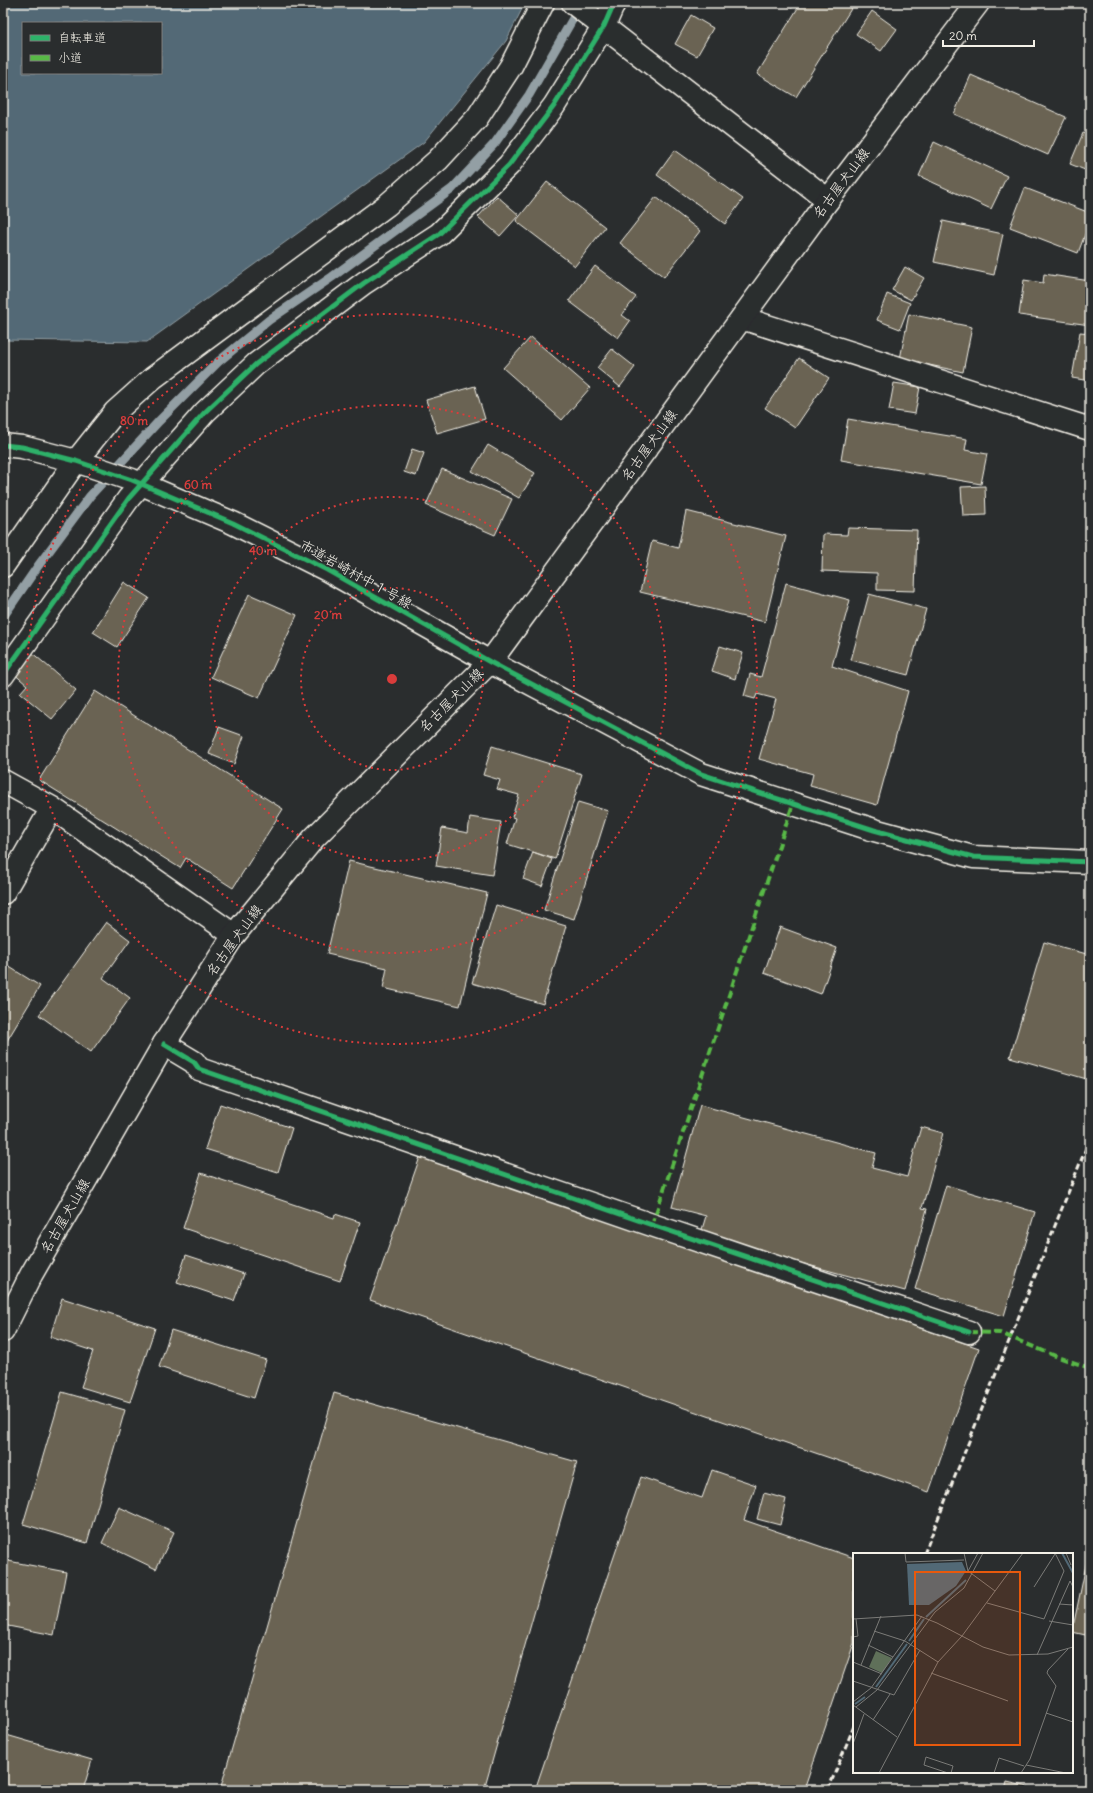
<svg xmlns="http://www.w3.org/2000/svg" width="1093" height="1793" font-family="Delius,'Klee One',sans-serif">
<rect width="100%" height="100%" fill="#2a2d2e"/>
<filter id="ink" filterUnits="userSpaceOnUse"><feTurbulence type="fractalNoise" baseFrequency=".025" numOctaves="2"/><feDisplacementMap in="SourceGraphic" scale="8" xChannelSelector="R" yChannelSelector="G"/><feConvolveMatrix kernelMatrix="1 2 1 2 8 2 1 2 1" color-interpolation-filters="sRGB"/></filter>
<g filter="url(#ink)">
<path fill="#526976" stroke="#939fa4" fill-rule="evenodd" d="M3 3H525L506 41 424 142 147 342 3 340ZM23 23H161V73H23Z"/>
<g fill="none" stroke-linecap="round" stroke-linejoin="round">
<path stroke="#939fa4" stroke-width="9" d="M3 617 38 566 90 496 159 421 218 362 269 320 332 277 452 189 495 143 529 95 579 8"/>
</g>
<path fill="#6a6453" stroke="#f4f1e8" d="M782 3H795L792 8Z
M801 3 854 4 796 97 757 74Z
M872 11 897 29 881 51 856 34Z
M691 15 713 28 697 56 675 44Z
M971 75 1066 117 1048 155 954 114Z
M1083 133 1090 136V172L1070 164Z
M934 142 1007 176 991 209 919 176Z
M675 150 743 199 725 224 657 175Z
M547 182 605 227 575 266 516 221Z
M1025 188 1090 213V221L1078 253 1010 227Z
M497 196 519 215 500 236 478 217Z
M656 197 700 231 664 277 620 243Z
M943 221 1003 234 994 275 934 262Z
M595 266 636 297 622 315 630 321 618 338 569 301Z
M905 267 924 278 911 300 892 290Z
M1044 274 1090 281V325L1019 315 1024 280 1043 283Z
M887 294 910 303 900 329 877 320Z
M909 314 972 327 963 372 900 359Z
M1080 332 1090 333V381L1072 378Z
M531 337 590 388 562 420 503 368Z
M612 349 635 367 620 387 597 368Z
M799 358 829 378 795 428 765 408Z
M894 383 920 387 915 414 889 410Z
M475 386 485 419 437 433 426 400Z
M848 419 967 439 965 450 987 454 981 484 841 460Z
M488 445 535 473 519 498 472 471Z
M412 449 424 453 416 476 404 472Z
M442 469 512 499 495 535 426 505Z
M3 477H8L7 507H3Z
M985 486 986 515 963 516 961 487Z
M686 511 786 536 765 622 640 592 652 541 678 548Z
M848 528 917 530 915 591 877 590V573L822 571 823 534 847 535Z
M124 582 149 598 117 647 93 632Z
M786 583 850 600 832 666 908 691 877 805 810 786 813 774 759 759 776 699 757 694 755 699 744 696 750 674 761 677Z
M249 594 297 615 259 698 211 677Z
M869 594 926 609 908 675 851 660Z
M720 646 743 653 735 679 712 671Z
M30 651 76 690 52 719 20 693 27 685 12 672Z
M95 691 283 809 233 888 186 858 180 868 39 780Z
M219 727 244 736 234 764 209 754Z
M492 746 582 774 555 859 507 844 515 818 512 817 519 795 497 789 500 780 483 775Z
M578 802 608 811 574 919 544 910Z
M470 817 501 822 492 875 436 866 442 828 468 833Z
M533 852 552 859 542 886 523 879Z
M349 861 487 893 460 1006 383 988 387 968 327 954Z
M496 905 566 926 543 1004 472 983Z
M106 922 130 940 103 978 130 998 91 1052 39 1015Z
M780 927 837 948 821 994 764 973Z
M1044 942 1090 955V1080L1010 1057Z
M3 963 40 986 5 1044 3 1043Z
M220 1104 292 1128 278 1172 205 1149Z
M700 1105 876 1153 872 1168 907 1177 921 1127 943 1133 922 1208 927 1209 905 1291 700 1236 706 1216 672 1207Z
M420 1157 979 1348 929 1492 370 1300Z
M201 1173 334 1218 335 1214 360 1222 340 1281 183 1228Z
M946 1185 1035 1212 1004 1316 915 1289Z
M186 1255 244 1274 234 1301 177 1282Z
M62 1298 155 1328 130 1402 81 1387 93 1351 50 1337Z
M171 1330 266 1360 254 1398 159 1367Z
M62 1392 125 1410 87 1543 23 1524Z
M334 1393 577 1462 484 1790H220Z
M712 1470 756 1485 744 1520 854 1558V1643L804 1790H535L641 1477 702 1498Z
M764 1493 786 1499 780 1525 757 1519Z
M119 1507 174 1532 156 1569 102 1543Z
M1090 1546V1636L1072 1632Z
M3 1560 66 1572 54 1635 3 1625Z
M3 1734 92 1760 83 1790H3Z
M1007 1782 1042 1790H1005Z"/>
<g fill="none" stroke-linecap="round" stroke-linejoin="round">
<defs>
<path id="minor" d="M573 3 828 200
M742 318 1090 429
M3 445 22 447 76 461 132 480 233 523 327 570 490 662 701 774 874 830 973 857 1090 862
M3 566 76 461 115 412 153 378 387 205 438 160 477 118 511 66 543 3
M3 675 129 498 205 412 256 364 364 283 439 234 509 165 554 106 604 26 614 3
M3 781 52 808 234 935
M3 893 52 808
M164 1044 194 1062 199 1069 652 1225 969 1332"/>
<path id="major" d="M3 1331 31 1275 164 1044 234 935 314 838 490 662 828 200 978 3"/>
</defs>
<use href="#minor" stroke="#f4f1e8" stroke-width="25"/>
<use href="#major" stroke="#f4f1e8" stroke-width="25"/>
<use href="#minor" stroke="#2a2d2e" stroke-width="22"/>
<use href="#major" stroke="#2a2d2e" stroke-width="22"/>
<path stroke="#f4f1e8" stroke-width="3" stroke-dasharray="6 3" stroke-linecap="butt" d="M924 1554 1090 1138
M828 1790 854 1726"/>
<path stroke="#58b947" stroke-width="4" stroke-dasharray="8 4" stroke-linecap="butt" d="M652 1225 793 804
M969 1332 1000 1333 1058 1357 1090 1368"/>
<defs>
<path id="cycleway" d="M3 445 22 447 76 461 132 480 233 523 327 570 490 662 701 774 874 830 973 857 1090 862
M3 675 129 498 205 412 256 364 364 283 439 234 509 165 554 106 604 26 614 3
M164 1044 194 1062 199 1069 652 1225 969 1332"/>
</defs>
<use href="#cycleway" stroke="#2a2d2e" stroke-width="8"/>
<use href="#cycleway" stroke="#2db169" stroke-width="5"/>
</g>
</g>
<g fill="none" stroke="#d93c3b" stroke-width="2" stroke-dasharray="2 4">
<circle cx="392" cy="679" r="91"/>
<circle cx="392" cy="679" r="182"/>
<circle cx="392" cy="679" r="274"/>
<circle cx="392" cy="679" r="365"/>
</g>
<g text-anchor="middle" stroke-width="3" stroke-linejoin="round" paint-order="stroke">
<g font-size="14" fill="#f4f1e8" stroke="#2a2d2e">
<text transform="translate(841 183) rotate(-53)" y="5">名古屋犬山線</text>
<text transform="translate(649 445) rotate(-54)" y="5">名古屋犬山線</text>
<text transform="translate(356 574) rotate(29)" y="5">市道岩崎村中１号線</text>
<text transform="translate(451 700) rotate(-45)" y="5">名古屋犬山線</text>
<text transform="translate(234 940) rotate(-54)" y="5">名古屋犬山線</text>
<text transform="translate(65 1216) rotate(-60)" y="5">名古屋犬山線</text>
</g>
</g>
<g transform="translate(853 1553)">
<rect width="220" height="220" fill="#2a2d2e"/>
<path d="M23 98 39 105 29 120 16 114Z" fill="#5f7059"/>
<path d="M109 9 113 18 103 33 76 52H56L54 11Z" fill="#526976"/>
<path fill="none" stroke="#526976" stroke-width="2" d="M209 0 220 20M73 64 113 27M56 88 71 66M23 134 54 91M2 151 12 144"/>
<path fill="none" stroke="#7b7b78" stroke-width="1" d="M52 0 53 9 111 7M111 0 115 18 142 38M213 0 218 12M115 18 125 0M181 34 202 1M134 50 191 66 211 18 202 0M206 51 220 52M0 66 64 62 84 70 130 94 156 102 195 101 220 94M196 68 220 72M21 78 52 88 85 109M0 84 5 83 3 66M15 92 40 104M184 102 217 28 220 34M0 109 29 121M8 112 28 63M78 120 155 148M0 128 41 142 67 97M0 149 18 135 69 63M0 152 44 184M3 154 24 137 82 59 111 35 130 0M193 160 220 169M20 167 37 141M0 191 11 161M173 212 213 220M26 220 85 109 109 83 170 0M95 220 71 212 73 204 100 213 98 220M141 220 146 205 171 213M168 220 177 206 203 133 194 120 195 117 215 96"/>
<path fill="#e8590c" fill-opacity="0.15" stroke="#e8590c" stroke-width="2" d="M62 19H167V192H62Z"/>
<rect width="220" height="220" fill="none" stroke="#f4f1e8" stroke-width="2"/>
</g>
<circle cx="392" cy="679" r="6" fill="#d93c3b" stroke="#2a2d2e" stroke-width="2"/>
<g font-size="12" text-anchor="middle" font-weight="bold" fill="#d93c3b" stroke="#2a2d2e" stroke-width="3" stroke-linejoin="round" paint-order="stroke">
<text x="134" y="425">80 m</text>
<text x="198" y="489">60 m</text>
<text x="263" y="555">40 m</text>
<text x="328" y="619">20 m</text>
</g>
<rect width="1093" height="1793" fill="none" stroke="#2a2d2e" stroke-width="16"/>
<rect x="8" y="8" width="1077" height="1777" fill="none" stroke="#f4f1e8" stroke-width="1.5" filter="url(#ink)"/>
<rect x="22" y="22" width="140" height="52" fill="#2a2d2e" stroke="#7b7b78"/>
<rect x="30" y="35" width="20" height="6" fill="#2db169" stroke="#7b7b78"/>
<text x="58" y="42" font-size="12" fill="#f4f1e8">自転車道</text>
<rect x="30" y="55" width="20" height="6" fill="#58b947" stroke="#7b7b78"/>
<text x="58" y="62" font-size="12" fill="#f4f1e8">小道</text>
<path d="M943 40v6h91v-6" fill="none" stroke="#f4f1e8" stroke-width="2"/>
<text x="949" y="40" font-size="12" fill="#f4f1e8" stroke="#2a2d2e" stroke-width="3" paint-order="stroke">20 m</text>
</svg>
